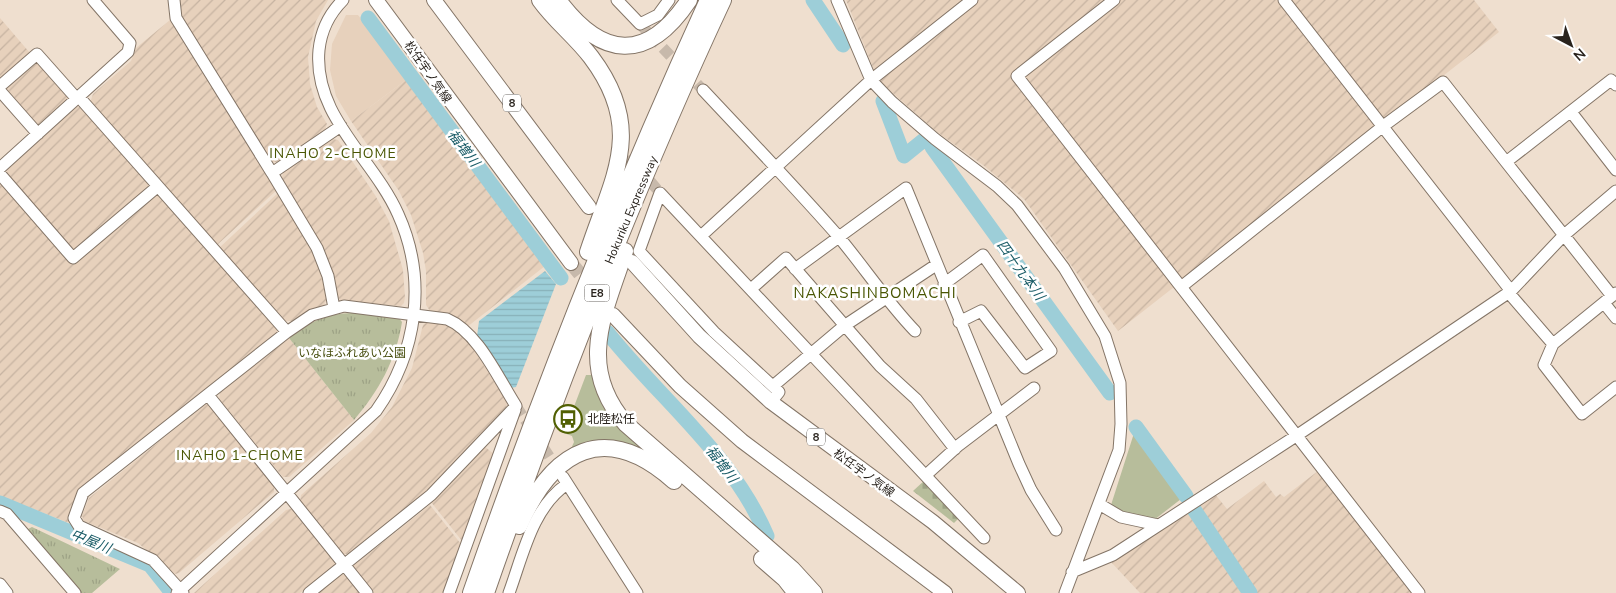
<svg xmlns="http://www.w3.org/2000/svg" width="1616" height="593" font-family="'Nunito Sans','Noto Sans JP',sans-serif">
<defs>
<pattern id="industrial-furrows" width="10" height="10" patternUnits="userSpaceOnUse" patternTransform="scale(1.25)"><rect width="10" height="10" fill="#e7d1bc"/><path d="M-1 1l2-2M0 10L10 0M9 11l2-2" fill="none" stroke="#c6b3a1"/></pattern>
<pattern id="cemetery-stones" width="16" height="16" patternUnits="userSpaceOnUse" patternTransform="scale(1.25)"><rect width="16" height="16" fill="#b7bd9b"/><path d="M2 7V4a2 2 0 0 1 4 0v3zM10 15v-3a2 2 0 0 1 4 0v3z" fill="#9da285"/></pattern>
<pattern id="park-tufts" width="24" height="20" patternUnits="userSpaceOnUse" patternTransform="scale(1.25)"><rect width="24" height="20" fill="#b7bd9b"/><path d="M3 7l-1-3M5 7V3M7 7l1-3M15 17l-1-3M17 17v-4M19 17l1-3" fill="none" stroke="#9da285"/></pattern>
<pattern id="water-rules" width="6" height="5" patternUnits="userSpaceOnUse" patternTransform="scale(1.25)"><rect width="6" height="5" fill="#9dced8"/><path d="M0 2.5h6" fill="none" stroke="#87b1b9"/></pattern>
</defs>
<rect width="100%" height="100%" fill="#efdfcf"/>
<path fill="#e7d1bc" d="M346 15H358L406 80 351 121 336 96 330 70 332 44Z"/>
<path fill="url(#industrial-furrows)" d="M179 0H328L316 21 308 57 310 84 317 107 327 124 325 130 278 162H271L181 16Z
M846 0H1474L1499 32 1118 331 1024 199 983 165 937 132 878 80Z
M0 18 30 53 0 78Z
M170 20 277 190 216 246 90 103 93 94 131 61 136 48Z
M40 60 72 98 36 129 3 91Z
M406 80 545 266 467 327 446 314 430 311 426 305V271L423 253 411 215 399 191 351 121Z
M76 107H83L149 182 148 188 74 251 6 174 7 169Z
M332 139 338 140 375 195 389 221 403 270 405 297 404 303 401 306 341 301 338 297 324 249 282 178 283 172Z
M0 183 72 264 155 191 278 328 276 335 80 489 69 523 0 496Z
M278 193 309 243 318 266 326 293V301L324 305 292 321H285L219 248Z
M428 320 439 322 457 330 469 342 507 402 506 408 424 494 349 554H343L300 501 301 495 371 433 392 407 412 368 423 325Z
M289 338 354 420 289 477H283L219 399 220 393Z
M206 404 210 405 274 486V492L179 573 175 574 138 543 84 521 82 516 89 498Z
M484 446 495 455 462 541 431 502Z
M1318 471 1412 593H1140L1111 562 1215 494 1227 509 1264 481 1276 497 1280 494 1284 497Z
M430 505 461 544 445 593H374L353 566Z
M294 508 335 561 334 566 300 593H194L286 510Z
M340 574 346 575 361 593H316Z"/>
<path fill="#b7bd9b" d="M586 375H593L650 454 570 451 574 442 572 436 564 433Z
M1135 430 1181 499 1154 520 1125 513 1111 505Z"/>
<path fill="url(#cemetery-stones)" d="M926 479 960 517 954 523 913 491Z"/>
<path fill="url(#park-tufts)" d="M356 313 398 317 402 322C396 360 379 391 354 420L289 338C310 321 329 312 356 313Z
M32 527 120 569 92 593H81L26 530Z"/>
<path fill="url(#water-rules)" d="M545 271 556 284 516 387 511 388 477 336 479 321Z"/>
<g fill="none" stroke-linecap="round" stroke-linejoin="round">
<path stroke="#9dced8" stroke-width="15" d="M813 0 843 45
M368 18 561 278
M883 101 904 156 925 139
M932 147 1110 393
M607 332C660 399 733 455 767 536
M1136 427 1186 496
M0 503 150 565 172 593
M1193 508 1250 593"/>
<path stroke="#c7b9ab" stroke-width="11" stroke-dasharray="11 5.5" stroke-linecap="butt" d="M640 24 703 90
M618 143 660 193
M516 406 560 473"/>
<path stroke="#c7b9ab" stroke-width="14" stroke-dasharray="14 7" stroke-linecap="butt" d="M571 263 592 289"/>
<defs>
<path id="minor" d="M174 0 176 18 272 173
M617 0 640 24 658 15 669 0
M837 0 871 80 892 102 935 139 997 186 1017 205 1064 268 1105 336 1120 383 1121 424 1119 450 1065 593
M1114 0 1017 76 1419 593
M1284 0 1511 291
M1616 85 1611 80 1506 162 1612 296 1616 293
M0 86 37 54 77 99
M703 90C748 138 794 186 838 236 864 267 887 302 915 331
M0 91 38 134
M79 97 287 332 312 315 344 306 447 319C478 332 498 378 516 406
M1571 112 1616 170
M0 168 128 52 130 43 93 0
M0 174 73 258 157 187
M701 236 871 80 972 0
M795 269 906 188 1019 464 1031 490 1056 530
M944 284 983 255 1051 351 1025 368 981 311 959 322
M1181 287 1382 127 1443 82 1506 162
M751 289 786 258 880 366 916 399 955 449
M1508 292 1553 344
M1612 296 1553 344 1544 365 1582 414 1616 387
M1604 303 1616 318
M334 308 328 276 317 248 272 173 341 126
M773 386 844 326 936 265
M208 395 367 593
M771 402 779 392 714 332 639 251 660 193 984 538
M926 475 959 445 1034 388
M563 477 637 593
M1099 504 1121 517 1158 525
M0 511 7 514 75 593
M1072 572 1113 555 1296 436 1511 291 1563 236 1616 191
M0 584 7 593
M177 593 376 411C417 353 428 280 398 214 373 158 313 116 319 50 321 31 329 14 343 0
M183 593 153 560 79 526 74 518 83 493 287 332
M309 593 431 495 516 406
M449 593 515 410
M509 593C523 555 532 508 567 484"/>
<path id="major" d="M376 0 571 263
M434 0 589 207
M632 262 699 336 771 402 933 522 1018 593
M613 315 680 386 742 441 945 593"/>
<path id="highway" d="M540 0C555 21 575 36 591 57 646 130 613 176 588 252
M558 0C602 59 647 63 689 0
M625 251C604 314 576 367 626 424L792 569 814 593
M519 526C553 449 605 420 674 481
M762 559 785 579 796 593
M471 593C541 392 619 194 708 0
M486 593C556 392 633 193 723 0"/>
</defs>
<use href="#minor" stroke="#847567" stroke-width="13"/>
<use href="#major" stroke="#847567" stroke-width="16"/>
<use href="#highway" stroke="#847567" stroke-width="18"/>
<use href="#minor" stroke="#fff" stroke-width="11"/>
<use href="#major" stroke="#fff" stroke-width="14"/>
<use href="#highway" stroke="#fff" stroke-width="16"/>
</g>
<defs>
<symbol id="bus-ring" viewBox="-11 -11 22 22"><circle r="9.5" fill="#fff" stroke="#516003" stroke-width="1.5"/><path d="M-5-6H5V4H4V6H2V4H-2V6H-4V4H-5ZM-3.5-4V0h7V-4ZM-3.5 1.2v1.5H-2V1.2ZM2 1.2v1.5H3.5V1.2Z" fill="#516003"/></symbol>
</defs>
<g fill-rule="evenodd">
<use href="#bus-ring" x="552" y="403" width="32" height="32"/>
</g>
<g text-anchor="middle" stroke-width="5" stroke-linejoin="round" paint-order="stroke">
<g fill="#fff" stroke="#696561" stroke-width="1">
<rect x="503" y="94.5" width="18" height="17" rx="4"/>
<rect x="584.5" y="284.5" width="25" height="17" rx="4"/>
<rect x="807" y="428.5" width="18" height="17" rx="4"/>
</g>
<g font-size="11" font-weight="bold" fill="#29231d">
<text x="512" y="107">8</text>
<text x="597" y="297">E8</text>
<text x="816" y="441">8</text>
</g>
<g font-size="12" fill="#29231d" stroke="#fff">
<text transform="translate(428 72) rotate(55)" y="4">松任宇ノ気線</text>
<text transform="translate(631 210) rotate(-67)" y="4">Hokuriku Expressway</text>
<text transform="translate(864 473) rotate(36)" y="4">松任宇ノ気線</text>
</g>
<g font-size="12" fill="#474e0e" stroke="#fff">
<text x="352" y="357">いなほふれあい公園</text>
</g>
<g font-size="12" fill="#29231d" stroke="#fff" text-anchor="start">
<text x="587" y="423">北陸松任</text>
</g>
<g font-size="14" font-style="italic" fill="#1a5c67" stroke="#fff">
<text transform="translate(464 148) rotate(53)" y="5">福増川</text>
<text transform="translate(1021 270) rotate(54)" y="5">四十九本川</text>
<text transform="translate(722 464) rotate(53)" y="5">福増川</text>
<text transform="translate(91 541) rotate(22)" y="5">中屋川</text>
</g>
<g font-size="14" letter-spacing="1" fill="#495603" stroke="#fff">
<text x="333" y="158">INAHO 2-CHOME</text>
<text x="240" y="460">INAHO 1-CHOME</text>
</g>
<g font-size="15" letter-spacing="1" fill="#495603" stroke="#fff">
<text x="875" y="298">NAKASHINBOMACHI</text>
</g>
</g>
<g transform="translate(1571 45) rotate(139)" stroke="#ffffff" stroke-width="4" paint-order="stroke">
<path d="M0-4L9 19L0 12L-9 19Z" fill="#29231d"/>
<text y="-8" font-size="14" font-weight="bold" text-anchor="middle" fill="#29231d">N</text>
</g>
</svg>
